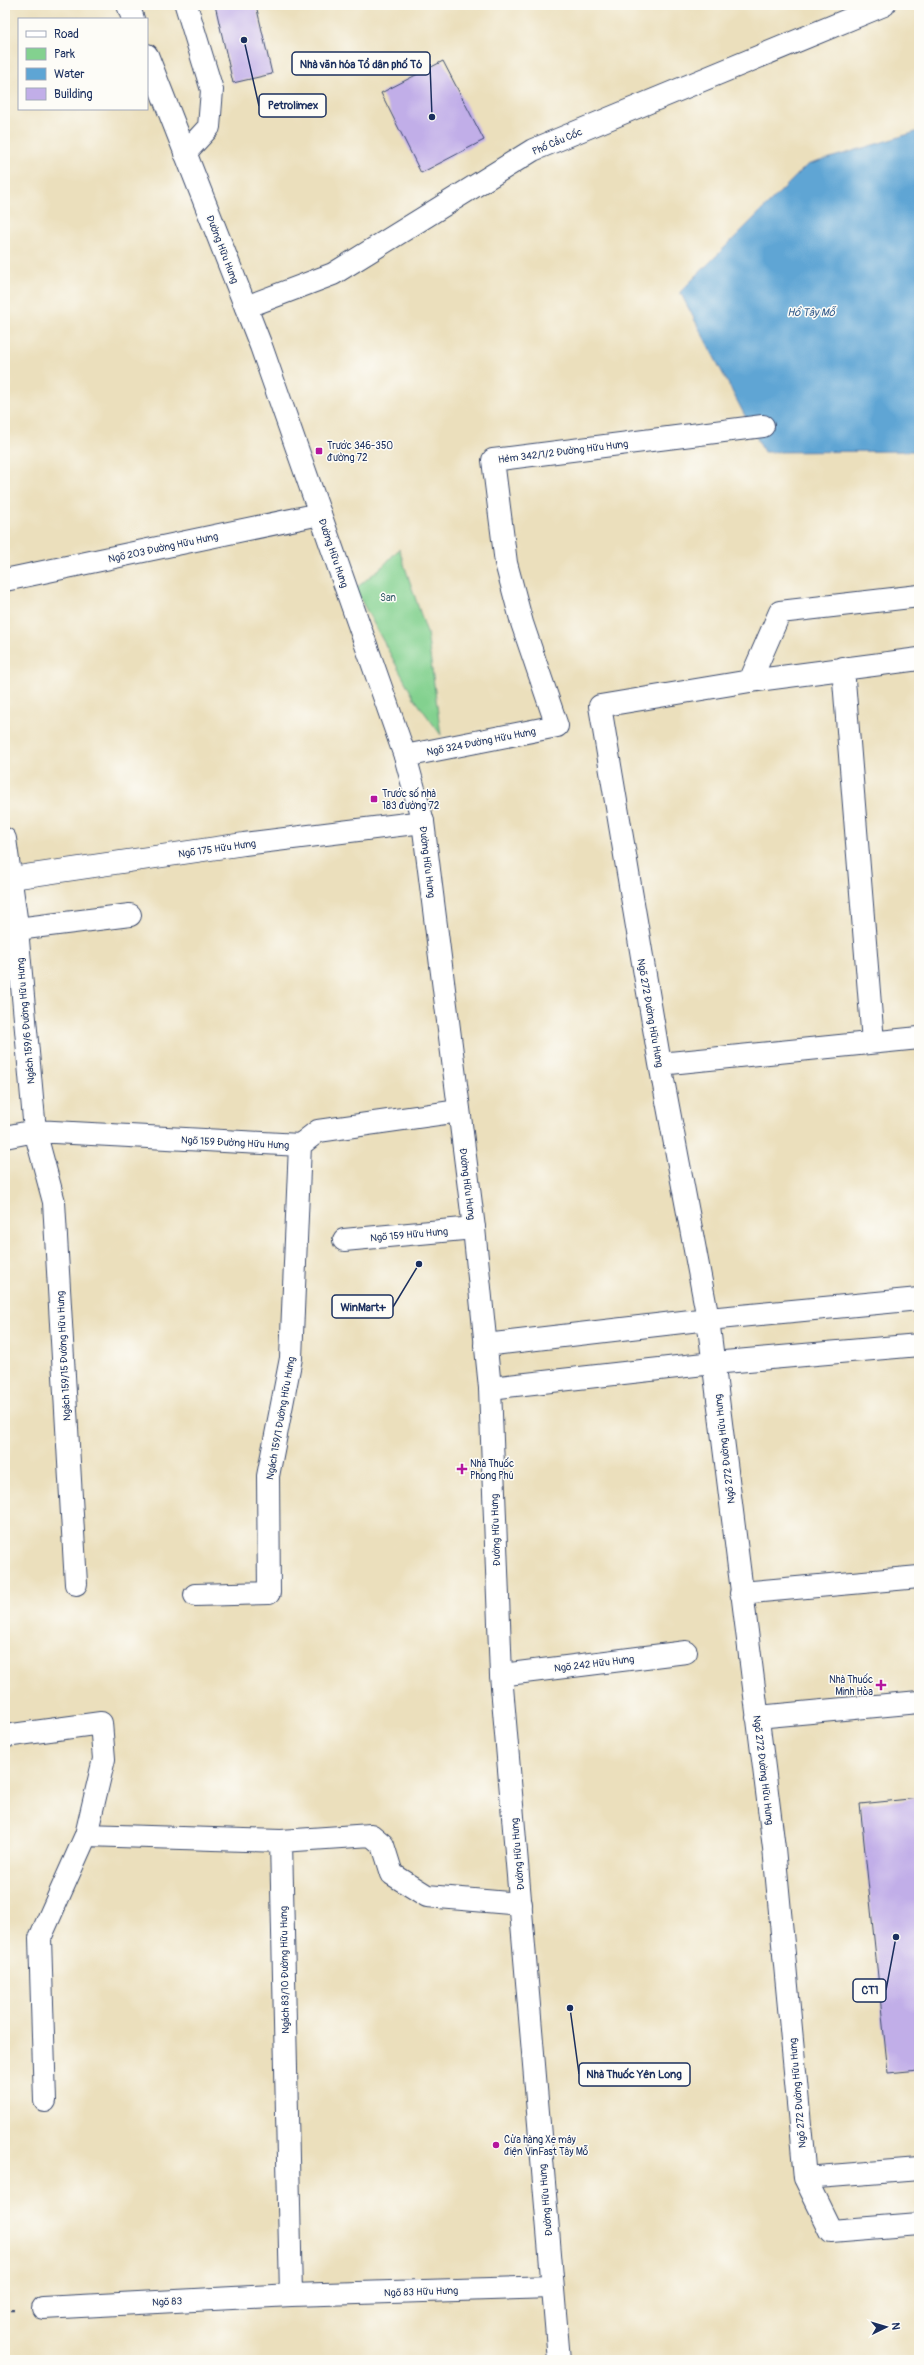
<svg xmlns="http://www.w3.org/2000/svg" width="924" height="2365" font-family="Pangolin,sans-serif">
<rect width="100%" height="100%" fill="#fdfcf7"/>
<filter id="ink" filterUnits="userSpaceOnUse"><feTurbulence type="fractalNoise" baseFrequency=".025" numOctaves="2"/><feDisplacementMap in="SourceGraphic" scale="8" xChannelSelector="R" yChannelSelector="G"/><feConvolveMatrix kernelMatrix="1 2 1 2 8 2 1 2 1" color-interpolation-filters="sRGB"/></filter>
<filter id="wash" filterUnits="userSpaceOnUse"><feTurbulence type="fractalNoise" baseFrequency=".012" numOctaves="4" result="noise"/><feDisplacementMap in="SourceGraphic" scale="16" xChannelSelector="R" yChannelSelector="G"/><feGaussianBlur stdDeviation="0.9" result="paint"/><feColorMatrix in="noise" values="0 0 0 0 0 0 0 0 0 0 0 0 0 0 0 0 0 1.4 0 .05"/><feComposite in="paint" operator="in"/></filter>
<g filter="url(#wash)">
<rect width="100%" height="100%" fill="#ebdfbc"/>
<path fill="#83d18f" stroke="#4f8076" d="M399 549 427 633 441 735 414 698 355 589 384 565Z"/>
<path fill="#5ea5d4" stroke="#3c6a99" d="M919 131V451L764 452 680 292 807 165Z"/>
<g id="blocks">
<path fill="#c1aee8" d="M215 5H256L272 74 233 83Z
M443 61 484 140 421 173 381 93Z
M919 1798V2070L888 2073 860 1804Z"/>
</g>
</g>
<g filter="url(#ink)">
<use href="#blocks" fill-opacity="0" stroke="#3a496c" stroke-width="1"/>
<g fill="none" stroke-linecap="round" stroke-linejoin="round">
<defs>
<path id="minor" d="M185 153 209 127 212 90 186 5
M246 307 333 274 533 150 884 5
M5 580 320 514
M919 659 750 681 600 706 660 1064 708 1319 774 1848 805 2178 831 2231 919 2224
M843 668 873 1042
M750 681 780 612 919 596
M405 756 557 726 522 623 506 563 493 460 763 426
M5 839 16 918 35 1131 54 1202 76 1584
M5 879 244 844 423 822
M17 929 130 915
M660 1064 919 1038
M5 1137 35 1131 300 1145 318 1131 459 1111
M344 1240 474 1228
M485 1345 708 1319 919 1299
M490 1388 713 1363 919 1345
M741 1593 919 1577
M195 1595 269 1593 268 1476 291 1358 300 1145
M501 1675 686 1652
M757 1717 919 1702
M5 1736 101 1723 104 1759 86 1835 40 1938 45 2101
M86 1835 281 1841 371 1835 383 1845 392 1874 427 1896 521 1904
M281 1841 291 2295
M805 2178 919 2169
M43 2308 291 2295 552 2287"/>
<path id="major" d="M128 5 133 19
M147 55 261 346 405 756 423 822 474 1228 490 1388 501 1675 559 2360"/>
</defs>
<use href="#minor" stroke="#3a496c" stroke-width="24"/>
<use href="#major" stroke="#3a496c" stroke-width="24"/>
<path stroke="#3a496c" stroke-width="2.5" stroke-dasharray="3 3" stroke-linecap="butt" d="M5 2310H14"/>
<use href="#minor" stroke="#fff" stroke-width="22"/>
<use href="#major" stroke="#fff" stroke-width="22"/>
</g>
</g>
<g fill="#b5179e" stroke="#fdfcf7" stroke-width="1.5">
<rect x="315" y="447" width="8" height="8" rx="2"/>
<rect x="370" y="795" width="8" height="8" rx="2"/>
<path d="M460 1463h4v4h4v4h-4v4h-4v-4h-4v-4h4z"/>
<path d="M879 1679h4v4h4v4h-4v4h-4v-4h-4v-4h4z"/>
<circle cx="496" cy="2145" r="4"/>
</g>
<g text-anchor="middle" stroke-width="3" stroke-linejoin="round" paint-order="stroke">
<g font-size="10" fill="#1b2f5e" stroke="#fdfcf7">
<text transform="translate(557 141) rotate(-23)" y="4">Phố Cầu Cốc</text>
<text transform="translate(223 249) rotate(69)" y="4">Đường Hữu Hưng</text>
<text transform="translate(563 451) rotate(-7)" y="4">Hẻm 342/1/2 Đường Hữu Hưng</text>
<text transform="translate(163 547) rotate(-12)" y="4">Ngõ 203 Đường Hữu Hưng</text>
<text transform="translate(334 553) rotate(71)" y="4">Đường Hữu Hưng</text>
<text transform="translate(481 741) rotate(-11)" y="4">Ngõ 324 Đường Hữu Hưng</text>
<text transform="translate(217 848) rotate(-8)" y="4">Ngõ 175 Hữu Hưng</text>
<text transform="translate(428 862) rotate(83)" y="4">Đường Hữu Hưng</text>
<text transform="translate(651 1013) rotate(80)" y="4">Ngõ 272 Đường Hữu Hưng</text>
<text transform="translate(25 1021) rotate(-95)" y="4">Ngách 159/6 Đường Hữu Hưng</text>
<text transform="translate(235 1142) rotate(3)" y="4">Ngõ 159 Đường Hữu Hưng</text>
<text transform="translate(468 1184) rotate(83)" y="4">Đường Hữu Hưng</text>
<text transform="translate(409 1234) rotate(-5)" y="4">Ngõ 159 Hữu Hưng</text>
<text transform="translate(63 1356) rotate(-93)" y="4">Ngách 159/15 Đường Hữu Hưng</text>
<text transform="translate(280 1418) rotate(-80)" y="4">Ngách 159/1 Đường Hữu Hưng</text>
<text transform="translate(724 1449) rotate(-97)" y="4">Ngõ 272 Đường Hữu Hưng</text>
<text transform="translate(495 1530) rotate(-92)" y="4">Đường Hữu Hưng</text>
<text transform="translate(594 1663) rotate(-7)" y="4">Ngõ 242 Hữu Hưng</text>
<text transform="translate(764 1770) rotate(83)" y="4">Ngõ 272 Đường Hữu Hưng</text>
<text transform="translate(517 1854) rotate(-95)" y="4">Đường Hữu Hưng</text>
<text transform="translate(284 1970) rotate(-91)" y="4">Ngách 83/10 Đường Hữu Hưng</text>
<text transform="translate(797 2093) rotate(-95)" y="4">Ngõ 272 Đường Hữu Hưng</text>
<text transform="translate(545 2200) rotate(-95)" y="4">Đường Hữu Hưng</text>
<text transform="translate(421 2291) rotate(-2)" y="4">Ngõ 83 Hữu Hưng</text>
<text transform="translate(167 2301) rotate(-3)" y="4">Ngõ 83</text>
</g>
<g font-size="10" fill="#1b2f5e" stroke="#fdfcf7" text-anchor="start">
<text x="327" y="449">Trước 346-350<tspan x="327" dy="12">đường 72</tspan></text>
<text x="382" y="797">Trước số nhà<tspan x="382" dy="12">183 đường 72</tspan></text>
<text x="470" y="1467">Nhà Thuốc<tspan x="470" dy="12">Phong Phú</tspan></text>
<text x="873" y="1683" text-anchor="end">Nhà Thuốc<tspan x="873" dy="12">Minh Hòa</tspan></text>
<text x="504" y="2143">Cửa hàng Xe máy<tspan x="504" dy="12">điện VinFast Tây Mỗ</tspan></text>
</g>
<g font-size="10" fill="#3a606d" stroke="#fdfcf7">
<text x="388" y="601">San</text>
</g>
<g font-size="11" font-style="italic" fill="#365e8d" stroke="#fdfcf7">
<text x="811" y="316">Hồ Tây Mỗ</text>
</g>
</g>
<path fill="none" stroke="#1b2f5e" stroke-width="1.5" d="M432 117L430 64M244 40L259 106M419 1264L393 1307M896 1937L886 1990M570 2008L579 2074"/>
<g fill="#1b2f5e" stroke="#fdfcf7" stroke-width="1.5">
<circle cx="432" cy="117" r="4"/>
<circle cx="244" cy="40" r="4"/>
<circle cx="419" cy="1264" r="4"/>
<circle cx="896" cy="1937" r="4"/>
<circle cx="570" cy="2008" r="4"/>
</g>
<g fill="#fdfcf7" stroke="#1b2f5e" stroke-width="1.5">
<rect x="292" y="52" width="138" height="23" rx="4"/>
<rect x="259" y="94" width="67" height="23" rx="4"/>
<rect x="332" y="1295" width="61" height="23" rx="4"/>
<rect x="853" y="1979" width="33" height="23" rx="4"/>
<rect x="579" y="2063" width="111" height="23" rx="4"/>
</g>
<g font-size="11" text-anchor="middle" font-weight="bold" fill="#1b2f5e">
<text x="361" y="68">Nhà văn hóa Tổ dân phố Tó</text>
<text x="293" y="109">Petrolimex</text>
<text x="363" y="1311">WinMart+</text>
<text x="870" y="1994">CT1</text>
<text x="634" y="2078">Nhà Thuốc Yên Long</text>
</g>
<rect width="924" height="2365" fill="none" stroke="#fdfcf7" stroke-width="20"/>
<rect x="18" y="18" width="130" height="92" fill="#fdfcf7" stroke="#a3aaba"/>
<rect x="26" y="31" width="20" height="6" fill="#ffffff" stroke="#a3aaba"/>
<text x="54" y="38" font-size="12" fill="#1b2f5e">Road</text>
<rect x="26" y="48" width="20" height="12" fill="#83d18f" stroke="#a3aaba"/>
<text x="54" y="58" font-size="12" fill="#1b2f5e">Park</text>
<rect x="26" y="68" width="20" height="12" fill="#5ea5d4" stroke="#a3aaba"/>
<text x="54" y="78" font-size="12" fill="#1b2f5e">Water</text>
<rect x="26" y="88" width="20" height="12" fill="#c1aee8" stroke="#a3aaba"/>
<text x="54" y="98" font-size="12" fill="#1b2f5e">Building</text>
<g transform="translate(886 2327) rotate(85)" stroke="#fdfcf7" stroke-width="3" paint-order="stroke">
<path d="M0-3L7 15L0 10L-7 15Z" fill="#1b2f5e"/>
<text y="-6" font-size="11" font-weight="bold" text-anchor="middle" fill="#1b2f5e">N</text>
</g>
</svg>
